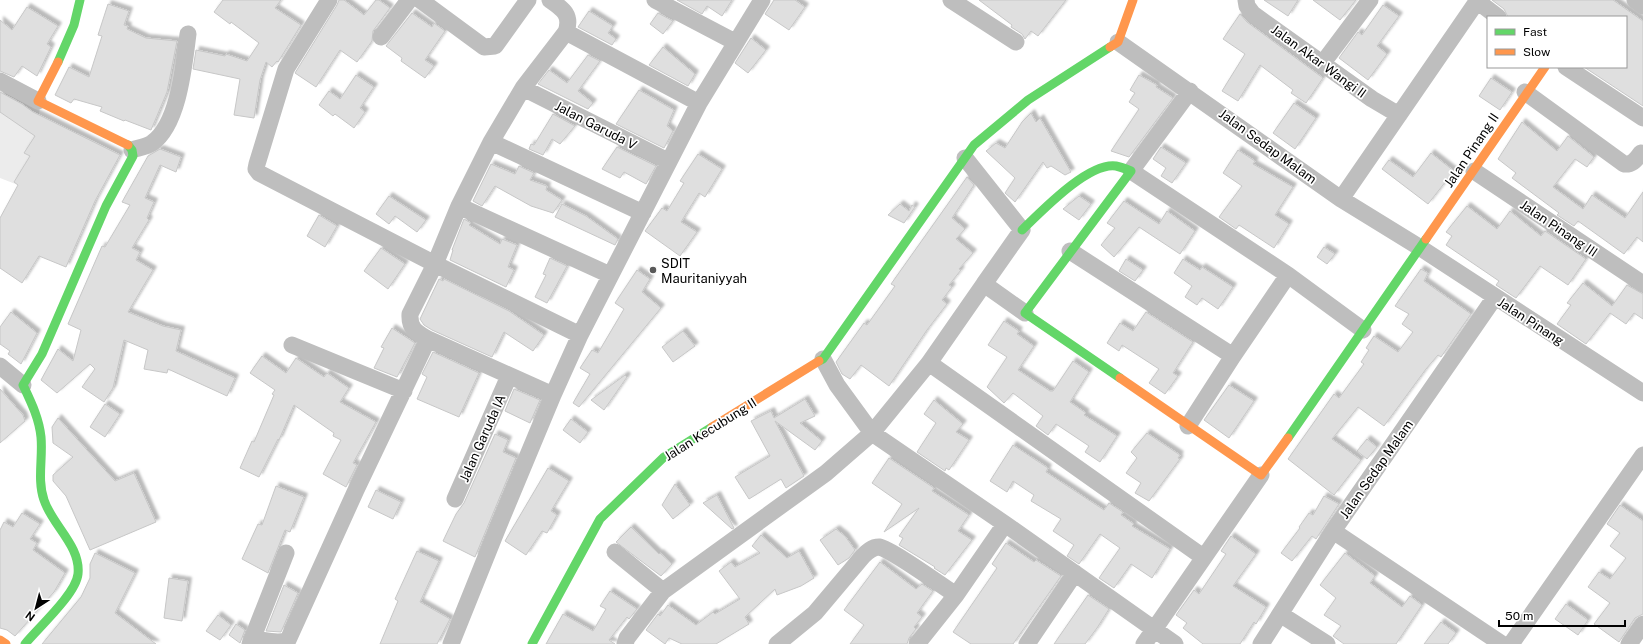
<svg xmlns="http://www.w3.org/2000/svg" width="1643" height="644" font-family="'Public Sans',sans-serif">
<defs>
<filter id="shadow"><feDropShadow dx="3.5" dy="-3.5" stdDeviation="1" flood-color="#0004"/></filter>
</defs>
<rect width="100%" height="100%" fill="#fff"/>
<path fill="#ececec" d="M0 87 40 107 34 146 36 192 0 178Z"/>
<path fill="#dfdfdf" stroke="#c7c7c7" filter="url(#shadow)" d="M223 0H281L275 8 301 25 278 62 277 61 272 67 266 62 260 80 254 118 234 115 240 79 193 69 196 50 225 56 226 54 247 61 259 43 231 22 230 24 214 12Z
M339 0H344L364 15 376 0H379L390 8 373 31 372 41 357 62 340 50 316 87 295 73 337 5Z
M677 0H732L722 16 707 6 702 14Z
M774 0H795L805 7 789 30 765 14Z
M979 0H1066L1038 36 1031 31 1025 39 1022 34 1011 27 1012 25Z
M1264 0H1298L1288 16Z
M1313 0H1356L1340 20Z
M1492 0H1613L1643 21V106L1584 67H1626V17H1508L1504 9Z
M108 4 129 11 124 25 128 26 127 29 146 38 177 41 167 92 151 130 125 120 124 121 100 111 102 107 74 99 71 103 55 95 69 67 89 77 102 36 98 35Z
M1383 5 1399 16 1377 46 1387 54 1368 80 1339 58 1358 32 1362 35Z
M27 7 58 26 47 44 51 47 37 76 22 66 14 77 0 71V20L12 30Z
M589 11 613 26 608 33 616 39 612 45 578 27Z
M412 13 432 27 434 23 445 31 425 60 434 66 425 78 401 61 402 58 386 46Z
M658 13 673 21 663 34 650 24Z
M1240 14 1247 22 1323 78 1306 103 1291 93 1293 90 1260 65 1238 101 1222 91 1245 54 1223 39Z
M751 38 766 50 748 73 735 63Z
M663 47 695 74 688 86 649 65Z
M588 55 600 61 578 91 593 103 588 109 538 84 549 70 567 83Z
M356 75 374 87 360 108 365 112 354 128 335 114 333 116 319 105 329 91 340 99Z
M1139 75 1157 85 1156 87 1173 98 1129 157 1111 151 1139 109 1129 102 1135 93 1130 90Z
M1491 78 1512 92 1500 110 1479 96Z
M639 90 674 110 667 126 673 131 664 148 616 124Z
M0 92 22 104 33 112 120 155 95 201 66 267 39 256 22 283 0 268V218L18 185 14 182 30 156 24 153 35 136 0 112Z
M1294 103 1316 118 1295 149 1273 133Z
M1031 113 1036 122 1040 118 1071 172 1065 175 1051 166 1047 168 1043 162 1015 202 1005 193 1015 178 986 151 996 143 1005 148 1022 122Z
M553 114 575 126 560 144 552 139 543 155 529 149 531 144 534 145Z
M1522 122 1557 151 1568 136 1594 157 1587 167 1575 159 1553 187 1583 209 1592 195 1625 218 1643 192V242L1637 237 1624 254 1578 221 1574 226 1557 215 1559 213 1512 178 1516 173 1498 159Z
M617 147 656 166 646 184 624 172 620 178 602 169Z
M1161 147 1186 163 1172 183 1161 176 1166 168 1153 159Z
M160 149 181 157 176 172 160 165 145 198 154 202 147 218 149 220 132 248 140 252 136 260 153 270 128 312 163 326 181 330 176 351 235 378 227 396 168 369 167 373 144 369 148 350 124 340 113 388 104 402 82 387 95 369 90 364 57 393 41 380 58 349 73 361 81 330 68 324 102 246 105 247 130 205 122 202 148 156Z
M1238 150 1255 161 1253 164 1293 187 1275 215 1289 224 1274 248 1239 225 1236 229 1219 217 1242 186 1223 173Z
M1431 153 1454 171 1428 204 1382 169 1389 160 1413 177Z
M698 154 722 169 705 197 699 193 681 222 697 232 680 256 645 231 662 208 667 211 684 183 680 181Z
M491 164 515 174 519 166 534 173 530 180 547 186 546 190 562 200 553 213 531 206 495 186 482 206 473 201Z
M967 177 974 185 952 218 965 229 956 239 973 253 959 269 961 270 949 285 952 287 942 300 947 304 927 330 889 386 861 365 850 379 842 374 836 362 864 323 867 325 895 286 891 284Z
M389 196 426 220 417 232 395 216 389 224 376 214Z
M1079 196 1091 204 1079 220 1063 209Z
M1124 201 1159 224 1167 211 1195 231 1180 254 1139 227 1114 257 1101 245 1115 228 1107 223Z
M562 204 586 216 618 239 615 245 555 217Z
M900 204 909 211 912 205 915 207 904 223 888 215Z
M1467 206 1497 229 1510 211 1541 236 1545 231 1586 259 1568 285 1540 266 1516 298 1496 285 1499 281 1446 245 1452 236 1446 232Z
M319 215 337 226 325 247 307 236Z
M464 219 471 223 469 225 500 244 502 239 517 245 508 267 514 270 506 287 450 260 453 250H452Z
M1324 247 1335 254 1327 264 1317 257Z
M381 248 405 264 388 289 364 271Z
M550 258 567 266 547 303 535 297 546 275 543 274Z
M1126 259 1143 270 1135 281 1119 271Z
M1183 259 1200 270 1202 267 1233 287 1218 309 1202 298 1197 305 1185 297 1192 286 1174 273Z
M1421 269 1428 273 1424 281 1471 314 1441 357 1438 355 1426 369 1384 426 1358 407 1332 439 1361 460 1334 495 1288 459 1334 394 1339 398 1364 364 1361 362 1369 350 1366 348 1374 336 1398 352 1413 332 1402 324 1409 314 1395 306Z
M637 270 650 279 642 292 661 308 579 407 573 403 590 374 580 368 592 350 598 353 624 309 615 303Z
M439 279 443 281 444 279 509 311 544 335 533 351 504 332 492 357 432 330 424 325 420 319Z
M1583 283 1612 306 1627 285 1643 294V319L1634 313 1626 324 1610 313 1586 344 1557 324 1571 305 1567 303Z
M11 312 37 333 21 364 8 354 10 351 0 344V327Z
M1146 312 1193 342 1173 373 1178 376 1165 394 1149 383 1159 369 1122 345 1119 351 1107 343 1120 323 1133 331Z
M1004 321 1019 331 1017 334 1034 346 1018 370 1050 391H1053L1073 361 1089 372 1070 402 1086 413 1084 415 1117 436 1100 462 1085 452 1089 446 1056 424 1048 435 1036 426 1043 416 1013 393 1004 403 987 387 1007 357 988 345Z
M392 328 415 343 397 377 374 368 384 348 381 347Z
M683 331 695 346 673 362 662 347Z
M433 352 479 373 459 417 417 399 427 377 422 374Z
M262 356 286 373 296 358 324 377 327 373 349 388 340 402 376 422 353 463 357 465 346 487 323 474 341 440 333 436 334 433 294 405 279 440 278 439 259 477 240 468 252 441 254 442 274 395 272 394 275 390 250 373Z
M625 375 627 377 604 410 591 400Z
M1229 385 1254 401 1229 438 1204 420Z
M0 389 23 415 25 421 0 443Z
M514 389 540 400 530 423 505 411Z
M805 399 815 416 800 423 822 441 815 450 775 421 804 476 786 488 781 479 749 499 735 477 770 456 751 421 771 411 774 418Z
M934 400 963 424 956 432 969 440 949 470 946 468 945 471 917 452 936 423 924 414Z
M105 404 120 414 105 437 90 427Z
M58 418 115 481 134 473 156 522 90 550 66 496 53 481V475L73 457 53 443 52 427Z
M571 419 588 432 580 443 563 430Z
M1147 433 1180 455 1178 458 1180 459 1149 501 1135 493 1141 483 1126 473 1137 458 1131 452Z
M495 434 508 440 503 452 516 458 475 557 443 541 456 514 464 503Z
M1367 439 1377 447 1367 459 1357 451Z
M1013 445 1048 468 1046 472 1104 510 1109 503 1123 512 1121 515 1134 524 1132 526 1170 549 1152 578 1131 564 1114 588 1099 578 1120 548 1100 534 1079 564 1067 556 1074 545 1053 531 1061 519 1031 501 1034 495 1013 481 1007 492 990 481Z
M889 458 934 488 932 491 969 515 958 531 972 540 945 575 934 568 935 567 899 545 903 538 899 536 919 508 884 532 902 504 872 483Z
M548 468 569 481 551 511 557 515 547 533 542 531 526 555 505 541Z
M675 484 690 505 673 519 662 505Z
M276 486 304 497 290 532 285 530 268 573 242 559 258 524 262 525Z
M376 490 401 502 393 519 368 507Z
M717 495 734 528 732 529 703 503Z
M1324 496 1339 504 1316 539 1312 536 1292 561 1281 553 1300 528 1299 527 1309 513 1313 515Z
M1620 505 1643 521V614L1635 618 1619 642 1594 624 1610 603 1588 587 1599 572 1610 579 1626 558 1610 546 1620 533 1607 524Z
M22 513 40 524 30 539 37 543 33 550 65 573 54 592 15 636 7 630 0 628V530L4 522 13 527Z
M631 527 659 554 660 553 672 564 661 576 616 542Z
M836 529 845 536 855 550 849 558 838 565 820 540Z
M761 535 787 558 799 551 814 578 801 586 777 595 775 589 745 617 749 624 716 644H682L669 638 665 644 646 630 658 614 660 616 668 605 696 625 713 612 715 614 740 599 719 571 731 562 735 567 760 553 752 546Z
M1231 536 1256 554 1233 586 1266 607 1256 624 1254 622 1240 644H1203L1183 628 1187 623 1176 615 1194 590 1199 594 1226 554 1221 551Z
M1006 543 1034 562 1036 560 1061 576 1013 644H971L953 632 997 568 992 564Z
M417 551 439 561 420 602 450 619 437 644H380L398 601 395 599Z
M95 553 135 573 115 613 156 644H42L81 597 90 578V564Z
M1345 553 1375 576 1370 583 1402 607 1410 596 1422 605 1396 644H1344L1333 636 1341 626 1324 615 1336 598 1320 585Z
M880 562 916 589 922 584 933 591 917 613 922 617 914 627 916 629 909 638 907 644H850L864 625 844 610Z
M169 578 188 581 182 621 164 618Z
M284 585 298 593 281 632 266 631Z
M610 591 637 609 629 619 627 617 609 640 615 644H546L563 614 593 631 606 609 600 606Z
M1088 595 1109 609 1097 628 1085 644H1054Z
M1566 604 1588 620 1578 635 1555 619Z
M218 615 231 625 220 640 206 631Z
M1441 622 1456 633 1448 644H1424Z
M236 624 245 630 240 643 229 635Z"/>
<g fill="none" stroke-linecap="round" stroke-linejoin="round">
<path stroke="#bebebe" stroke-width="17" d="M329 0 286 69 257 164 256 169 259 173 435 264 580 335
M420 0 484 47 495 46 528 0
M550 0C563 9 572 15 566 32L523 88 491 142 459 206 435 264 410 314C409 329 417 333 428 339L553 395
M655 0 735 42
M951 0 1016 42
M1246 0 1247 6 1253 14 1372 99 1399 115
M1635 0 1643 6
M1477 1 1498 17
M566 32 699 103
M381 37 409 0
M1118 42 1341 199 1419 247 1643 393
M1322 64 1370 0
M1566 67 1643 118
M0 81 38 101
M523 88 668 161
M1190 91 1131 171 1288 275 1363 330
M1525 92 1624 164C1633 165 1636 159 1641 153
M491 142 643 213
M132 150C138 148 146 147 152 143 179 124 184 64 188 34
M965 158 1022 230 984 284
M1474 171 1643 284
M1341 199 1478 0
M459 206 610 275
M1070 251 1233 356 1188 426
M292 345 404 391
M1233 356 1288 275
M823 359 837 385 872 433 1005 524 1175 644
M929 363 1203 557
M0 366 23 385
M455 499 509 376
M1333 531 1502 644
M615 552 663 591
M1280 614 1327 644
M253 637 286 553
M250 644 253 637C262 641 280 644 288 640L356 490 428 339
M451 644 498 527 553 395 580 335 699 103 762 0
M625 644 627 638 663 591 826 473 872 433 929 363 984 284 1025 313
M777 644 815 613 863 556C867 552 872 547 879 547 891 549 942 586 956 595
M917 644 956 595 1005 524
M1027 644 1075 573
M1144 644 1261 475
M1261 644 1333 531 1495 297
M1511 644 1643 455
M1629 644 1643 624"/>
<path stroke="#63d668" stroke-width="9" d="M58 62 74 25 80 0
M1022 230C1041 212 1088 162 1116 166 1121 167 1126 169 1131 171L1025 313 1120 378
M819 361 823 359 974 145 1028 100 1110 47
M1288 438 1426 239
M25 644C38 628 76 594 78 574 81 546 52 525 44 500 37 480 43 458 41 437 39 418 31 402 23 385L42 354 106 206 133 156 132 150 128 145
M532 644 600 519 664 457 712 427"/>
<path stroke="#ff974d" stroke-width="9" d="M1110 47 1118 42 1133 0
M58 62 38 101 128 145
M1426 239 1545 67
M1120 378 1261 475 1288 438
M712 427 819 361
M0 640 6 644"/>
</g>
<circle fill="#595959" stroke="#fff" stroke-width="1.5" cx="653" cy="270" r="4"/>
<g text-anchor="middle" stroke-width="3.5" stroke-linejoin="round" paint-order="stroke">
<g font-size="13" fill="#000" stroke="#fff">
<text transform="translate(1319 61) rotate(36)" y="5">Jalan Akar Wangi II</text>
<text transform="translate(596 125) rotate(27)" y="5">Jalan Garuda V</text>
<text transform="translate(1268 146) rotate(36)" y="5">Jalan Sedap Malam</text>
<text transform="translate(1471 150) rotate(-56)" y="5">Jalan Pinang II</text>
<text transform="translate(1559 228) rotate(34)" y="5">Jalan Pinang III</text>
<text transform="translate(1531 321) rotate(33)" y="5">Jalan Pinang</text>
<text transform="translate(710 429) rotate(-32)" y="5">Jalan Kecubung II</text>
<text transform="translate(482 438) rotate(-66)" y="5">Jalan Garuda IA</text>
<text transform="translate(1376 469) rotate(-55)" y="5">Jalan Sedap Malam</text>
</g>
<g font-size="13" fill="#000" stroke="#fff" text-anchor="start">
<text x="661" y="268">SDIT<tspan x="661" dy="15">Mauritaniyyah</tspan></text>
</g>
</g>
<rect x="1487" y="16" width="140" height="52" fill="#ffffff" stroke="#999999"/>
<rect x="1495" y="29" width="20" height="6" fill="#63d668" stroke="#999999"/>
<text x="1523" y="36" font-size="12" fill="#000000">Fast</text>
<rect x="1495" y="49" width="20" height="6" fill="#ff974d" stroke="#999999"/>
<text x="1523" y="56" font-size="12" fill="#000000">Slow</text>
<g transform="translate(36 608) rotate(216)" stroke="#ffffff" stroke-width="3" paint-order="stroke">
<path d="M0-3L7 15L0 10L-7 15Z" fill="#000000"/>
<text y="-6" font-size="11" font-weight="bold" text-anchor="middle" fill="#000000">N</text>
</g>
<path d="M1499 620v6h126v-6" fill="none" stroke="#000000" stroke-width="2"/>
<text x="1505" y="620" font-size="12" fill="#000000" stroke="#ffffff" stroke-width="3" paint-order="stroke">50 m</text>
</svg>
